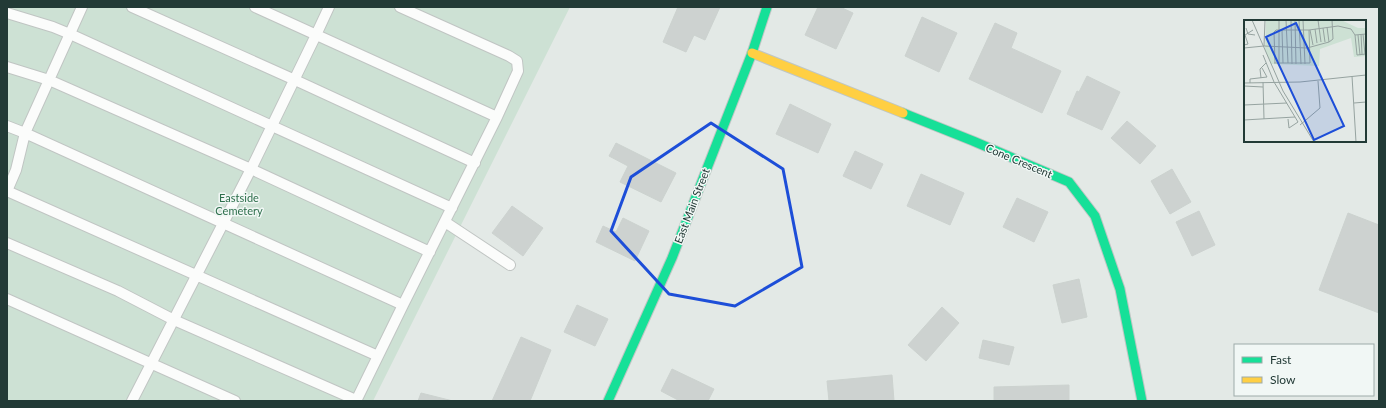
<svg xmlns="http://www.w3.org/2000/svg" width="1386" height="408" font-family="Lato,sans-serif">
<rect width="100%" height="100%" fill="#e3e9e6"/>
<path fill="#cde1d4" d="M7 7H570L373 401H7Z"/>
<path fill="#cdd2d0" stroke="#ccd2cf" d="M678 7H720L705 40 694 35 686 52 663 42Z
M818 7H840L853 13 836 49 805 35Z
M922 17 957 33 939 72 905 56Z
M995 23 1017 33 1011 48 1061 71 1042 113 969 79Z
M1087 76 1120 92 1102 130 1067 114 1077 91 1079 92Z
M790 104 831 124 818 153 776 134Z
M1127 121 1156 146 1140 164 1111 138Z
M616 143 676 173 661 202 620 182 628 166 609 156Z
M855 151 883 164 871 189 843 176Z
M1172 169 1191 202 1170 214 1151 181Z
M921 174 964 193 950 225 907 206Z
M1017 198 1048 212 1034 242 1003 227Z
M512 206 543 228 523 256 492 233Z
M1199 211 1215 245 1192 256 1176 222Z
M1348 213 1379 225V313L1319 290Z
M623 218 649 231 635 261 596 242 603 226 616 232Z
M1079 279 1087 317 1062 323 1053 285Z
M577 305 608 319 595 346 564 332Z
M942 307 959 323 926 361 908 345Z
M521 337 551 350 530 401H492Z
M983 340 1014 347 1009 365 979 358Z
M672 369 714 389 708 401H678V400L661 391Z
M892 375 894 401H829L827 381Z
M1069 385V401H994V387Z
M421 393 453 401H418Z"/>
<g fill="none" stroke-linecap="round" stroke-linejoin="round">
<defs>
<path id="lane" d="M132 7 295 80 475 163
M255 7 497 117
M7 13 53 27 70 34 452 208
M7 67 49 80 251 169 430 252
M7 126 25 133 403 305
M7 191 378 356
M7 191 16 170 25 133 82 7
M445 222 510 265
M7 243 118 291 174 320 356 400
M7 299 235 401
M132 401 251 169 316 35 329 7
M356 401 403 305 497 117 518 71 517 61 509 56 400 7"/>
<path id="fast" d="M903 113 973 141 1069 182 1095 216 1120 289 1142 401
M608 401 672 258 752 53 767 7"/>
<path id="slow" d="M752 53 903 113"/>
</defs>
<use href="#lane" stroke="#c0c5c3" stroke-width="12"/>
<use href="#fast" stroke="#bfc6c4" stroke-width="11"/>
<use href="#slow" stroke="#bfc6c4" stroke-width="11"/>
<use href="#lane" stroke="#fbfcfb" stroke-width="10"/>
<use href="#fast" stroke="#16e098" stroke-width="9"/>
<use href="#slow" stroke="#ffcf43" stroke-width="9"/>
</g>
<path fill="none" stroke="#1d4ed8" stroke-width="3" stroke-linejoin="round" d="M711 123 783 169 802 267 735 306 669 294 611 231 631 177Z"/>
<g text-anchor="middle" stroke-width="3" stroke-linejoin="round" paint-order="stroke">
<g font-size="11" fill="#223a36" stroke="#f1f7f5">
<text transform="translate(1019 161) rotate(23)" y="4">Cone Crescent</text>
<text transform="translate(692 206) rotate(-69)" y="4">East Main Street</text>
</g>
<g font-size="11" fill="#2e6f4c" stroke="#f1f7f5">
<text x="239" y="202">Eastside<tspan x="239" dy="13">Cemetery</tspan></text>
</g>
</g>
<g transform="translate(1244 20)">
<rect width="122" height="122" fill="#e3e9e6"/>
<path d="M22 0H97L114 8H122V36L110 37 107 18 76 29 75 46 27 44 21 30Z" fill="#cde1d4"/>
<path fill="none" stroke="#96a3a0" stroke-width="1" d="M8 0 39 71 70 122M35 0V43M42 0 44 43M47 0 48 44M51 0 52 44M55 0 57 44M59 0 61 44M74 0 77 22M2 8 4 14 11 15M79 8 81 22M71 9 73 23M38 10 39 43M66 10 69 25M117 14 118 34M119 14 121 34M111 15 113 35 122 34M114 15 116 35M85 22 89 19 88 0M0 25 4 24 1 15 9 10M20 26 63 28 85 22 83 7M0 28 20 26 21 0M19 35 30 62 54 102M30 43H66L65 10M31 43 30 12 32 10H65L94 6 107 9 111 15 122 14M108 56 112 122M17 58 16 49 22 43M19 62 20 99M0 63 56 62 122 55M6 63V59L23 57 18 48M0 66 19 67M110 83 122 82M0 85 43 83M44 99 45 108 54 102M0 100 51 97M56 105 76 88 74 61"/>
<path fill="#1d4ed8" fill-opacity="0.15" stroke="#1d4ed8" stroke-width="2" d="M52 3 100 106 70 120 22 17Z"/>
<rect width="122" height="122" fill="none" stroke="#223a36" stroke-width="2"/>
</g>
<rect width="1386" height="408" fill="none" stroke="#223a36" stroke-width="16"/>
<rect x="1234" y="344" width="140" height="52" fill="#f1f7f5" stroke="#9eaba9"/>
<rect x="1242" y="357" width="20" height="6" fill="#16e098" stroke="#9eaba9"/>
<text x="1270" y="364" font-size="12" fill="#223a36">Fast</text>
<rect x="1242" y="377" width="20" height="6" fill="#ffcf43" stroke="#9eaba9"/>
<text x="1270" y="384" font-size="12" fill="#223a36">Slow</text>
</svg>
